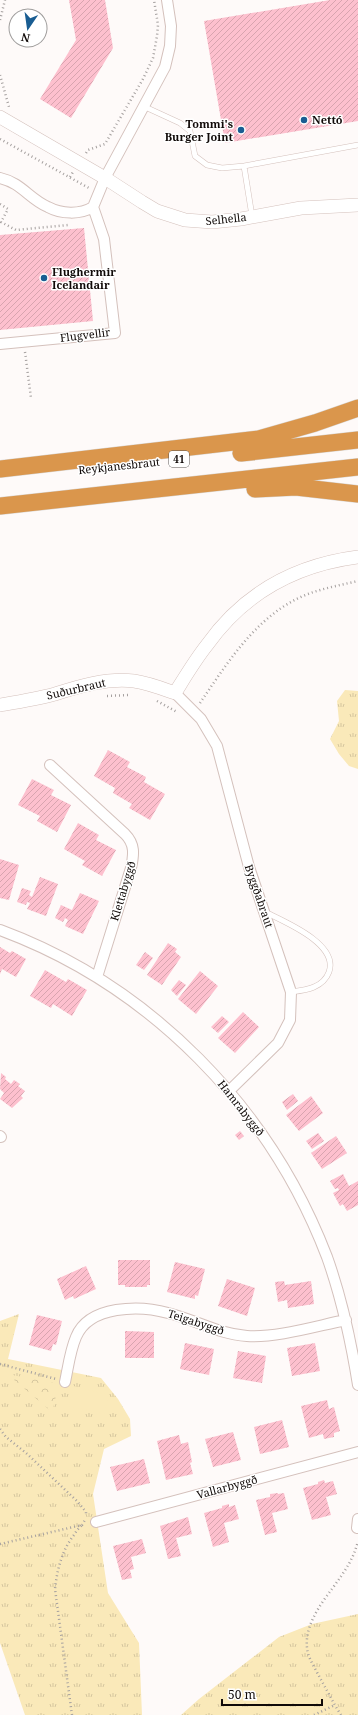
<svg xmlns="http://www.w3.org/2000/svg" width="358" height="1715" font-family="'Noto Serif',serif">
<defs>
<pattern id="grass-tufts" width="24" height="20" patternUnits="userSpaceOnUse"><rect width="24" height="20" fill="#fae9b9"/><path d="M3 7l-1-3M5 7V3M7 7l1-3M15 17l-1-3M17 17v-4M19 17l1-3" fill="none" stroke="#d5c69e"/></pattern>
<pattern id="park-crowns" width="20" height="18" patternUnits="userSpaceOnUse"><rect width="20" height="18" fill="#fae9b9"/><path d="M2 6a3 3 0 1 1 6 0M12 15a3 3 0 1 1 6 0" fill="none" stroke="#d5c69e"/></pattern>
<pattern id="building-hatch" width="6" height="6" patternUnits="userSpaceOnUse"><rect width="6" height="6" fill="#fdc0ce"/><path d="M-1 1l2-2M0 6l6-6M5 7l2-2" fill="none" stroke="#d8a4af"/></pattern>
</defs>
<rect width="100%" height="100%" fill="#fefaf9"/>
<path fill="url(#grass-tufts)" d="M345 690 358 691V769L349 766 339 754 330 739 339 721 337 701Z
M19 1314 8 1359 101 1378 118 1399 130 1419 131 1436 104 1449 93 1494 108 1593 139 1643 142 1715H25L0 1643V1321Z
M358 1614V1715H181L199 1699 279 1637 312 1624Z"/>
<path fill="url(#park-crowns)" d="M7 1374 59 1384 52 1412Z"/>
<path fill="#fae9b9" d="M73 1386 109 1395 104 1414 69 1406Z"/>
<path fill="url(#building-hatch)" d="M69 0H105L113 48 71 118 40 99 76 40Z
M330 0H358V121L225 143 204 21Z
M84 228 93 321 0 330V235Z
M108 750 130 762 127 767 146 777 144 782 165 794 150 820 129 808 132 804 113 793 115 788 94 776Z
M32 779 54 790 51 795 71 805 57 832 37 821 40 816 18 805Z
M78 823 99 835 96 840 116 850 102 876 82 865 85 861 64 849Z
M0 859 19 865 9 900 0 898Z
M40 877 58 884 46 916 27 909 30 903 27 902 26 905 17 902 22 888 31 891 29 895 32 897Z
M80 893 99 901 83 934 65 926 68 920 65 918 63 922 55 918 61 905 72 910Z
M168 943 177 949 175 952 181 957 162 985 147 975Z
M0 947 10 953 12 951 26 959 16 977 2 969 0 974Z
M145 952 153 958 144 970 136 965Z
M45 970 66 982 68 979 87 990 72 1016 53 1004 51 1008 30 996Z
M200 971 218 986 196 1014 178 999Z
M179 980 186 985 177 996 171 990Z
M243 1012 259 1027 235 1053 218 1038Z
M222 1016 229 1022 218 1033 211 1027Z
M1 1073 6 1077 5 1079 11 1084 14 1080 20 1084 18 1086 25 1091 21 1096 23 1098 12 1108 0 1099 4 1093 0 1089Z
M293 1094 298 1101 287 1110 282 1102Z
M311 1096 323 1113 299 1131 286 1115Z
M240 1131 244 1136 239 1140 235 1135Z
M318 1133 324 1141 312 1149 306 1141Z
M336 1136 347 1153 322 1169 311 1153Z
M343 1174 349 1186 358 1181V1205L347 1211 343 1204 340 1206 333 1193 339 1190 338 1188 335 1189 330 1181Z
M118 1260H150V1285H147V1287H125V1285H118Z
M175 1262 205 1269 198 1296 195 1295V1299L167 1292Z
M86 1266 96 1289 74 1299 73 1296 65 1300 57 1279Z
M227 1279 255 1288 247 1316 218 1306Z
M284 1281 285 1285 311 1281 314 1304 288 1308 287 1300 278 1302 275 1282Z
M37 1315 62 1321 56 1345 53 1344 51 1351 29 1345Z
M125 1331 154 1332V1358H125Z
M185 1343 214 1349 209 1375 180 1369Z
M315 1343 320 1371 292 1376 287 1348Z
M238 1351 266 1356 262 1383 233 1378Z
M327 1400 329 1409 334 1407 340 1431 334 1433V1437L324 1439 323 1434 309 1438 301 1406Z
M282 1420 289 1447 260 1454 254 1427Z
M233 1432 241 1460 213 1467 205 1439Z
M179 1435 181 1444 188 1442 192 1462 190 1463 193 1474 166 1480 157 1441Z
M144 1459 150 1483 117 1491 110 1467Z
M324 1480 325 1483 333 1481 337 1494 326 1497 331 1515 312 1520 303 1488 318 1484V1482Z
M278 1493V1494L284 1493 288 1509 272 1513 277 1532 265 1535 256 1500 270 1497V1494Z
M229 1504V1507L235 1505 239 1519 224 1523 229 1542 213 1547 204 1513 222 1508V1506Z
M188 1517 192 1534 176 1538 181 1556 168 1559 160 1526Z
M142 1539 146 1553 131 1557 134 1569 130 1570 132 1578 122 1580 113 1546Z"/>
<g fill="none" stroke-linecap="round" stroke-linejoin="round">
<defs>
<path id="service" d="M143 106 180 123 190 131 195 156 207 165 222 168 244 166 358 145
M244 166 252 216
M265 912C285 922 339 944 329 972 323 988 306 990 291 992"/>
<path id="minor" d="M0 178C22 183 29 199 48 207 61 214 80 215 93 207
M0 344 115 333 104 239 93 207 105 178 165 67 170 46 171 26 167 0
M175 693 201 719 217 746 249 867 291 992 290 1020 278 1043 229 1091
M50 765 125 834C135 844 134 854 131 868L97 977
M0 930C151 986 270 1108 327 1257 342 1299 351 1341 358 1385
M0 1136 1 1137
M65 1382C68 1368 70 1351 76 1337 89 1305 140 1305 168 1313 196 1320 218 1334 247 1336 277 1338 316 1326 346 1320
M96 1522 358 1452
M357 1528 358 1519"/>
<path id="tertiary" d="M0 117 105 178 142 202 157 211 185 220 212 222 241 219 301 208 358 205
M0 705C18 702 37 699 55 694 80 686 106 678 134 681 148 683 161 688 175 693 185 677 195 660 207 645 244 593 296 565 358 557"/>
<path id="trunk" d="M241 453 358 440
M0 469 259 439 315 423 358 408
M255 489 296 487 358 494
M0 506 358 467"/>
</defs>
<use href="#service" stroke="#d4c1bc" stroke-width="6"/>
<use href="#minor" stroke="#d4c1bc" stroke-width="12"/>
<use href="#tertiary" stroke="#d4c1bc" stroke-width="14"/>
<use href="#trunk" stroke="#d9d8d7" stroke-width="18"/>
<path stroke="#a5a09f" stroke-width="2.5" stroke-dasharray="1 3" stroke-linecap="butt" d="M0 20 5 0
M0 75 9 107
M0 139 89 188
M86 153 88 150 105 144 143 79 153 58 157 36 158 25 154 0
M70 177 73 172
M0 204 8 209 1 222 16 230 68 225
M25 352 31 398
M107 696 128 695
M157 701 177 712
M200 703C228 662 258 613 308 594 324 588 341 585 358 581
M0 1364 56 1379
M0 1429 6 1437 26 1453 77 1501 86 1512V1516
M0 1544 82 1525 85 1520
M72 1715 55 1589C57 1570 62 1550 74 1535 76 1531 79 1528 82 1525
M314 1715 335 1705
M341 1715C333 1703 327 1690 320 1678 316 1670 310 1661 308 1653 302 1630 319 1606 332 1589 344 1572 353 1561 358 1541"/>
<use href="#service" stroke="#fff" stroke-width="5"/>
<use href="#minor" stroke="#fff" stroke-width="10"/>
<use href="#tertiary" stroke="#fff" stroke-width="13"/>
<use href="#trunk" stroke="#da964c" stroke-width="17"/>
</g>
<g fill="#195d92" stroke="#fff" stroke-width="1.5">
<circle cx="304" cy="120" r="4"/>
<circle cx="241" cy="130" r="4"/>
<circle cx="44" cy="278" r="4"/>
</g>
<g text-anchor="middle" stroke-width="3" stroke-linejoin="round" paint-order="stroke">
<rect fill="#fff" stroke="#585452" stroke-width="1" x="169" y="451" width="20" height="16" rx="3"/>
<g font-size="10" font-weight="bold" fill="#100a08">
<text x="179" y="463">41</text>
</g>
<g font-size="11" font-weight="bold" fill="#100a08" stroke="#fff" text-anchor="start">
<text x="312" y="124">Nettó</text>
<text x="233" y="128" text-anchor="end">Tommi's<tspan x="233" dy="13">Burger Joint</tspan></text>
<text x="52" y="276">Flughermir<tspan x="52" dy="13">Icelandair</tspan></text>
</g>
<g font-size="11" fill="#100a08" stroke="#fff">
<text transform="translate(226 219) rotate(-6)" y="4">Selhella</text>
<text transform="translate(85 335) rotate(-7)" y="4">Flugvellir</text>
<text transform="translate(119 466) rotate(-6)" y="4">Reykjanesbraut</text>
<text transform="translate(76 689) rotate(-13)" y="4">Suðurbraut</text>
<text transform="translate(123 891) rotate(-73)" y="4">Klettabyggð</text>
<text transform="translate(259 896) rotate(71)" y="4">Byggðabraut</text>
<text transform="translate(241 1108) rotate(52)" y="4">Hamrabyggð</text>
<text transform="translate(196 1322) rotate(18)" y="4">Teigabyggð</text>
<text transform="translate(227 1487) rotate(-15)" y="4">Vallarbyggð</text>
</g>
</g>
<g transform="translate(28 28) rotate(193)"><circle r="19" fill="#ffffff" stroke="#9f9d9c"/>
<path d="M0-3L7 15L0 10L-7 15Z" fill="#195d92"/>
<text y="-6" font-size="11" font-weight="bold" text-anchor="middle" fill="#100a08">N</text>
</g>
<path d="M222 1699v6h100v-6" fill="none" stroke="#100a08" stroke-width="2"/>
<text x="228" y="1699" font-size="12" fill="#100a08" stroke="#ffffff" stroke-width="3" paint-order="stroke">50 m</text>
</svg>
